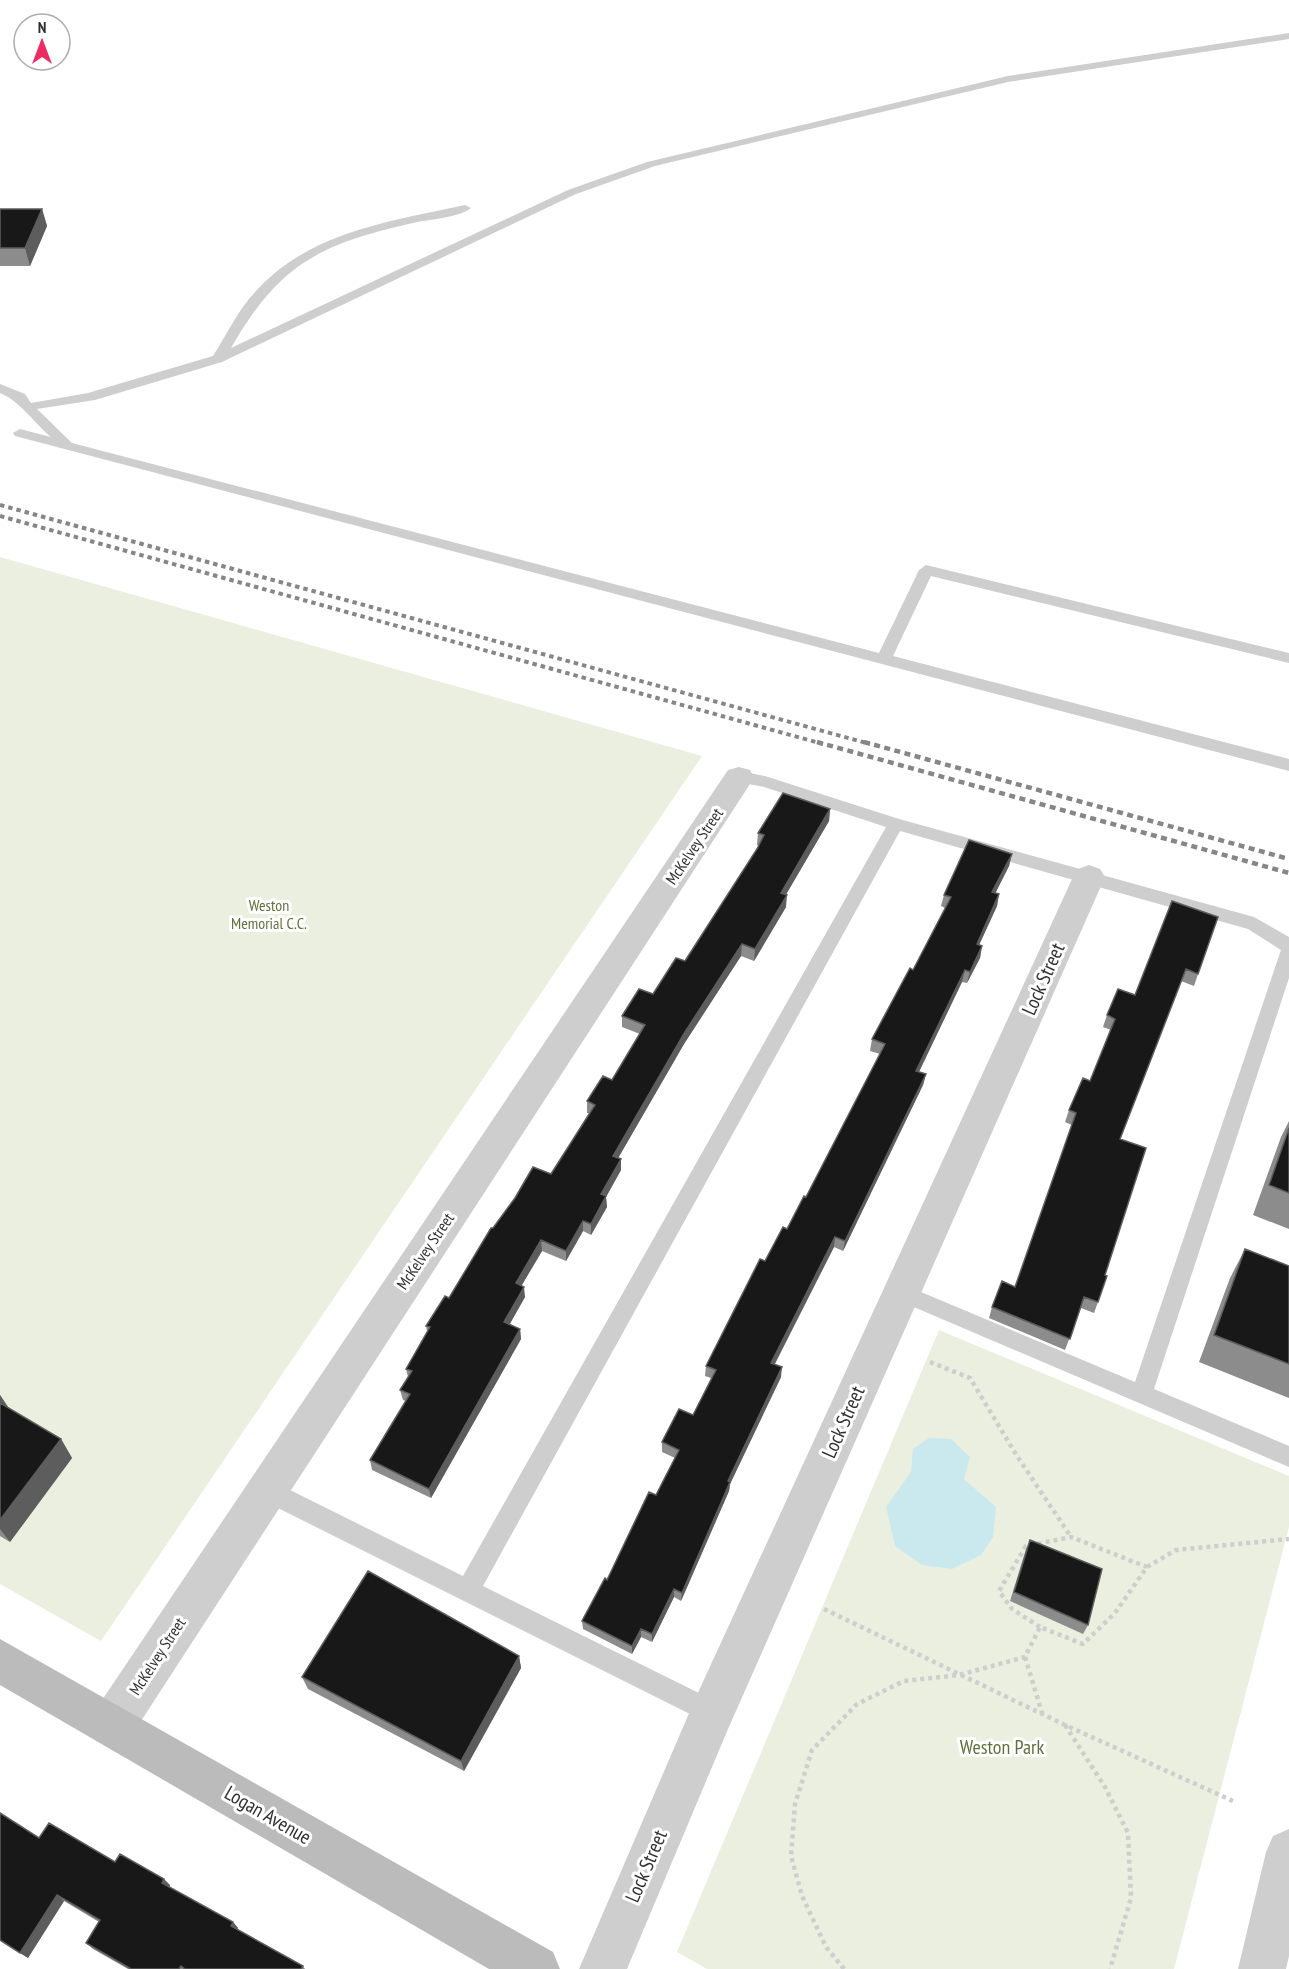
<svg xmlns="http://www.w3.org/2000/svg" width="1289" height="1969" font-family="'PT Sans Narrow',sans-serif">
<rect width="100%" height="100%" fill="#fff"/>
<path fill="#ebefdf" d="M0 557 702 756 101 1641 0 1584Z
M939 1330 1289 1476V1527L1174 1969H707L677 1952Z"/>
<path fill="#cae9ef" d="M929 1438 951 1439 970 1457 964 1479 996 1507 993 1537 981 1555 952 1569 922 1565 895 1546 886 1507 911 1472 913 1449Z"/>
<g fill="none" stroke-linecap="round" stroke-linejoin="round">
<path stroke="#cecece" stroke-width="4.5" stroke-dasharray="4 4" stroke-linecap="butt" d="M930 1362 970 1378 1017 1456 1071 1537
M824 1609 1065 1725 1233 1801
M1040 1627 1012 1609 999 1591 1026 1546 1071 1537 1147 1567
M1025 1657 1042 1713
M1065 1725 1105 1787 1128 1833 1131 1898 1110 1969
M844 1969 826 1947 802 1896 791 1856 795 1804 812 1750 857 1704 904 1681 959 1675 1025 1657 1040 1627 1083 1644 1115 1613 1147 1567 1176 1550 1289 1539"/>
<path fill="#cecece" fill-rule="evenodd" d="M1289 33V39L1008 82 655 166 576 194 222 362 95 400 37 409 72 443 879 653 919 570 926 565 1289 653V663L931 576 893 656 1289 759V771L15 436 13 433 20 429 51 437C33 422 21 402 0 393V384L25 394 31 403 88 393 213 356C227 334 238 310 256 291 309 232 391 221 465 205L471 208C459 218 429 219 413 223 320 244 279 264 231 348L568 190 647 162 1008 76Z
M739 771 765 776 899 819 1254 917 1289 937V978L1154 1389 1289 1446V1467L895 1299 892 1293 895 1287 902 1284 1135 1382 1281 950 1248 929 900 831 483 1586 721 1704 724 1713 721 1722 712 1725 258 1498 255 1490 258 1482 266 1479 274 1482 463 1576 886 827 764 787 733 781 731 777Z"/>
<path fill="#cecece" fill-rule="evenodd" d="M739 767 750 770 754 777 750 784 128 1741 112 1747 96 1741 90 1725 96 1709 728 770Z
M1089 865 1100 869 1105 877 728 1729 627 1969H579L696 1697 1073 877 1078 869Z
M1289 1829V1956L1286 1969H1238L1266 1852 1273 1836Z"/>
<path fill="#bbb" fill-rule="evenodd" d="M0 1639 553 1952 560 1969H489L0 1685Z"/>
<path stroke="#868686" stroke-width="4" stroke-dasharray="4.5 4" stroke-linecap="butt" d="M0 505 870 744
M0 516 823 744"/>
<path stroke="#868686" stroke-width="4.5" stroke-dasharray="6 4.5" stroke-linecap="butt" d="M817 742 1289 873
M864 742 1289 859"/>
</g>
<path fill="#8c8c8c" d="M0 209H42L47 226 30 266H0Z
M830 809 829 821 786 894V907L754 961 741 956 684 1044 618 1158 621 1170 606 1197 607 1207 591 1235 583 1231 566 1261 542 1251 522 1285 525 1297 510 1324 520 1329 521 1339 431 1498 372 1470 370 1460 406 1401 403 1400 400 1390 408 1377 406 1369 427 1331 426 1326 449 1298 493 1228 551 1174 589 1113H587V1101L612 1080 640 1034 622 1027V1016L653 994 685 961 757 849 759 846 757 845 758 833Z
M1012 854 1009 866 995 893 999 894 997 906 979 945 982 946 980 958 967 983 962 982 919 1072 926 1074 923 1085 843 1251 834 1247 775 1364 781 1377 730 1484 729 1491 681 1601 674 1597 652 1642 641 1637 632 1654 583 1629 582 1621 656 1495 675 1458 662 1452V1442L693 1415 711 1378 705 1376 706 1366 765 1261 787 1229 806 1197 880 1054 870 1051 872 1039 913 970 945 908 941 906 944 895Z
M1172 901 1198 974 1194 986 1181 981 1120 1139 1105 1275 1098 1302 1094 1313 1081 1308 1065 1350 989 1318 992 1307 1015 1287 1072 1125 1065 1122 1069 1110 1090 1081 1111 1030 1103 1027 1107 1015 1135 995Z
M1289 1121V1229L1253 1215 1281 1137Z
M1245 1249 1289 1266V1398L1199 1362 1230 1278Z
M0 1395 8 1407H7L61 1439 72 1458 10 1542 0 1536Z
M1030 1540 1088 1625 1083 1634 1010 1601 1026 1549Z
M519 1656 521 1668 464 1771 308 1689 302 1677Z
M39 1838 115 1862 170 1885 169 1887 233 1922 238 1928 237 1929 303 1966 305 1969H128L93 1949 86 1943 99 1922 64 1901 28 1958 0 1940Z"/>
<path fill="#5d5d5d" d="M42 209 47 226 30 266 25 248Z
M830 809 829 821 780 905 781 893Z
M1012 854 1009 866 990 904 992 892Z
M999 894 997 906 974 956 977 944Z
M787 895 786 907 754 961 755 949Z
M742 944 741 956 684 1044 613 1167V1156L685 1032Z
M982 946 980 958 967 983 970 972Z
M965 970 962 982 914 1082 916 1071Z
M926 1074 923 1085 843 1251 845 1241Z
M621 1159V1170L606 1197 607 1207 591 1235V1224L601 1194Z
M583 1221V1231L566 1261V1251Z
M835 1237 834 1247 770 1373 771 1363Z
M541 1240 542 1251 517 1293 516 1283Z
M524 1287 525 1297 505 1332 504 1322Z
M520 1329 521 1339 431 1498 429 1489Z
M782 1367 781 1377 730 1484 729 1491 681 1601 682 1593 728 1481Z
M0 1395 8 1407 0 1413Z
M61 1439 72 1458 10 1542 0 1529V1520Z
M674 1589V1597L652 1642V1634Z
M641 1629V1637L632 1654V1646Z
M519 1656 521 1668 464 1771 461 1761Z
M164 1879 170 1885 168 1889 162 1883Z
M57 1895 64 1901 28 1958 20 1953Z
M233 1922 238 1928 236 1931 231 1926Z"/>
<path fill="#181818" stroke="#5d5d5d" stroke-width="1.5" d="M0 209H42L25 248H0Z
M783 793 830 809 781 893 787 895 755 949 742 944 685 1032 613 1156 621 1159 601 1194 606 1196 591 1224 583 1221 566 1251 541 1240 516 1283 524 1287 504 1322 520 1329 429 1489 370 1460 410 1394 400 1390 412 1371 406 1369 430 1327 426 1326 445 1296 449 1298 491 1228H493L515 1198 533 1167 551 1174 595 1105 587 1101 603 1076 612 1080 645 1025 622 1016 639 989 653 994 676 958 685 961 757 849 764 835 758 833Z
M969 840 1012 854 992 892 999 894 977 944 982 946 970 972 965 970 916 1071 926 1074 845 1241 835 1237 771 1363 782 1367 728 1481 730 1482 682 1593 674 1589 652 1634 641 1629 632 1646 582 1621 605 1578 607 1580 649 1492 656 1495 679 1450 662 1442 679 1409 693 1415 716 1370 706 1366 760 1259 765 1261 783 1227 787 1229 804 1196 806 1197 885 1044 872 1039 910 968 913 970 951 897 944 895Z
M1172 901 1218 917 1198 974 1186 969 1120 1139 1146 1148 1105 1275 1107 1276 1098 1302 1084 1297 1070 1339 992 1307 1002 1281 1015 1287 1076 1113 1069 1110 1083 1078 1090 1081 1115 1019 1107 1015 1118 989 1135 995Z
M1289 1128V1193L1269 1185Z
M1245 1249 1289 1266V1364L1214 1335Z
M0 1403 61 1439 0 1520Z
M1030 1540 1102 1569 1088 1625 1014 1592Z
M368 1571 519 1656 461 1761 302 1677Z
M0 1813 39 1838 49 1823 115 1862 120 1854 164 1879 162 1883 233 1922 231 1926 303 1966 301 1969H185L181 1966 179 1969H131L86 1943 100 1920 57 1895 20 1953 0 1940Z"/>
<g text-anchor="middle" stroke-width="6" stroke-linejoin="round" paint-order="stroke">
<g font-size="16" fill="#313131" stroke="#fff">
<text transform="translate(694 846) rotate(-56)" y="6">McKelvey Street</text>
<text transform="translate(425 1251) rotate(-56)" y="6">McKelvey Street</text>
<text transform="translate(157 1656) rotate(-57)" y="6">McKelvey Street</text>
</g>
<g font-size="16" fill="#5f713b" stroke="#fff">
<text x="269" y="911">Weston<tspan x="269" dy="18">Memorial C.C.</tspan></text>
</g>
<g font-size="20" fill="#313131" stroke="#fff">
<text transform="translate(1043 979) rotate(-66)" y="7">Lock Street</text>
<text transform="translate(843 1422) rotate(-66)" y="7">Lock Street</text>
<text transform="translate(268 1815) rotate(30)" y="7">Logan Avenue</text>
<text transform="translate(646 1866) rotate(-67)" y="7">Lock Street</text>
</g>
<g font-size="20" fill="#5f713b" stroke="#fff">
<text x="1002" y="1754">Weston Park</text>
</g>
</g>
<g transform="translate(42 42)"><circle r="28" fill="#ffffff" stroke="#adadad" stroke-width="1.5"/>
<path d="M0-4.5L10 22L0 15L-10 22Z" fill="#f02b63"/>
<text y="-9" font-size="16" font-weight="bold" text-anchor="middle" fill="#313131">N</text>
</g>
</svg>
